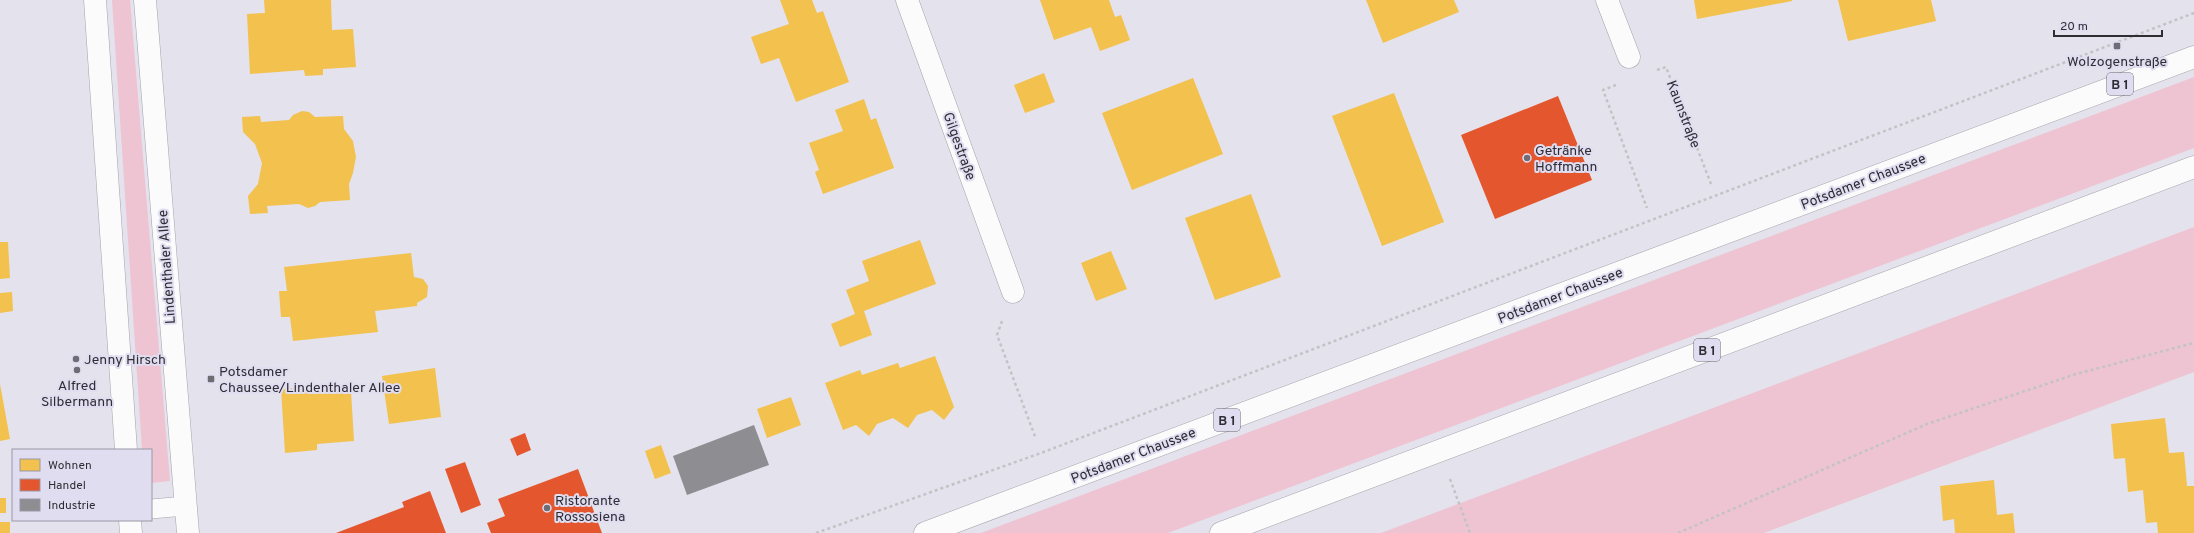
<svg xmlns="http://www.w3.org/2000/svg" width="2194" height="533" font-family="Overpass,sans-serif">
<rect width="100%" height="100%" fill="#e4e2ec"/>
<path fill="#eec4d2" d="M112 0H130L170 481 151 483V450H142Z
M2194 77V148L1168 533H981Z
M2194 227V372L1764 533H1381Z"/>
<path fill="#f2c14e" d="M264 0H331L332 30 353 29 356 67 323 69V75L305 76 304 70 250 74 247 14 265 13Z
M780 0H812L817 13 823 11 849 82 796 102 779 58 761 64 751 37 789 24Z
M1040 0H1109L1115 17 1121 15 1130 40 1100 51 1091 27 1054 40Z
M1366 0H1454L1459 12 1383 43Z
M1694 0H1792V1L1697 19Z
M1838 0H1931L1936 21 1848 41Z
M1044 73 1055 102 1025 113 1014 85Z
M1193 78 1223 154 1132 190 1102 113Z
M1394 93 1444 222 1382 246 1332 116Z
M864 99 871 120 876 118 894 168 823 194 815 172 819 170 809 143 843 131 835 110Z
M302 111 309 112 315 117 343 116 344 129 353 141 356 157 353 173 349 184 350 200 320 202 315 206 308 208 299 204 267 206 268 213 250 214 248 196 258 184 262 163 255 144 243 132 242 117 260 116 261 122 289 120 293 115Z
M1251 194 1281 277 1215 300 1185 218Z
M920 240 936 284 864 311 872 335 840 347 831 324 855 314 846 290 869 281 862 261Z
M0 242H8L10 278 0 279Z
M1111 251 1127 289 1096 301 1081 263Z
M411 253 414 277 423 279 428 286 427 297 417 303V306L375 311 378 332 293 341 290 317H281L279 291H287L284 267Z
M12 292 13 311 0 313V293Z
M935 356 954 407 944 420 932 410 917 415 908 428 893 418 877 424 869 436 856 425 843 430 825 383 860 370 862 375 898 363 900 368Z
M435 368 441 417 389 424 382 376Z
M0 384 10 439 0 441Z
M312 387 313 394 351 391 354 441 317 444V450L285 453 281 389Z
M791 397 801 425 767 438 757 409Z
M2165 418 2169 453 2184 452 2187 486H2194V533H2158L2157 522 2146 523 2143 490 2128 492 2125 458 2114 459 2111 424Z
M661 445 671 473 655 479 645 451Z
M1994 480 1997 515 2013 513 2015 533H1955L1954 519 1943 521 1940 486Z
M0 498H6V513H0Z
M0 522H10V533H0Z"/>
<path fill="#e4572e" d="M1558 96 1592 180 1495 219 1461 135Z
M525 433 531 450 517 456 510 439Z
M465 462 481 505 461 513 445 469Z
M578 469 602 533H491L487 523 505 516 498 499Z
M430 491 446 533H336L404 507 402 502Z"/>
<path fill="#8d8d92" d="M754 425 769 465 687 495 673 456Z"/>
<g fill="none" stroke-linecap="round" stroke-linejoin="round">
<defs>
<path id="lane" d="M151 509 185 506"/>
<path id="street" d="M907 0 1013 292
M1607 0 1629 57"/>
<path id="secondary" d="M95 0 126 450
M145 0 188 533
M130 520 131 533"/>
<path id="primary" d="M925 533 2194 57
M1221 533 2194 167"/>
</defs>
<use href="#lane" stroke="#a4a2a9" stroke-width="20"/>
<use href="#street" stroke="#a4a2a9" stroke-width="23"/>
<use href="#secondary" stroke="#a4a2a9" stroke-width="23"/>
<use href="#primary" stroke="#a4a2a9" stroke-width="23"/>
<path stroke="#c3c3c6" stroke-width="2.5" stroke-dasharray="3 3" stroke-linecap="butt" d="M1657 70 1666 67 1711 184
M1616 85 1603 90 1647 208
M1002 321 997 335 1036 439
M1450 479 1470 533
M816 533 1041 453 2194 13
M1678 533 1927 424 2076 374 2194 343"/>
<use href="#lane" stroke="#fbfbfc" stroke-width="19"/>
<use href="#street" stroke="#fbfbfc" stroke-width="22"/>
<use href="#secondary" stroke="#fbfbfc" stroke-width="22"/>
<use href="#primary" stroke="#fbfbfc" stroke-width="22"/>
</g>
<g fill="#6e6c74" stroke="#e1ddf1" stroke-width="1.5">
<rect x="2113" y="42" width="8" height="8" rx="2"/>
<circle cx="1527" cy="158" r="4"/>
<circle cx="76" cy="359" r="4"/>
<circle cx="77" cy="370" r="4"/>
<rect x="207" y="375" width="8" height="8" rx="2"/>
<circle cx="547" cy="508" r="4"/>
</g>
<g text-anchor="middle" stroke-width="4" stroke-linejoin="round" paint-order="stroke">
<g fill="#e1ddf1" stroke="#64626d" stroke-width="1">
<rect x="2107" y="73" width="26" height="22" rx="3"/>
<rect x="1694" y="339" width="26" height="22" rx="3"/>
<rect x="1214" y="409" width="26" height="22" rx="3"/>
</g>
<g font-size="13" font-weight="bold" fill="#2f2d34">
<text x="2120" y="89">B 1</text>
<text x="1707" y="355">B 1</text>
<text x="1227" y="425">B 1</text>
</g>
<g font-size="14" fill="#2f2d34" stroke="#e1ddf1" text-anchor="start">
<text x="2117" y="66" text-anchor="middle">Wolzogenstraße</text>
<text x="1535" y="155">Getränke<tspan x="1535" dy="16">Hoffmann</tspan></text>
<text x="84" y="364">Jenny Hirsch</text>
<text x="219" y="376">Potsdamer<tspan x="219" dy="16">Chaussee/Lindenthaler Allee</tspan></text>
<text x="77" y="390" text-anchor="middle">Alfred<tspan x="77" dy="16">Silbermann</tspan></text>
<text x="555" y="505">Ristorante<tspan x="555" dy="16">Rossosiena</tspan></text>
</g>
<g font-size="14" fill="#2f2d34" stroke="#e1ddf1">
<text transform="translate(1684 114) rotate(69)" y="5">Kaunstraße</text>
<text transform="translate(960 146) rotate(70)" y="5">Gilgestraße</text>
<text transform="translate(1863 181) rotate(-21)" y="5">Potsdamer Chaussee</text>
<text transform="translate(166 267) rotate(-94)" y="5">Lindenthaler Allee</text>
<text transform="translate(1560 295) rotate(-21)" y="5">Potsdamer Chaussee</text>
<text transform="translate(1133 455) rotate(-21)" y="5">Potsdamer Chaussee</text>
</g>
</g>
<rect x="12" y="449" width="140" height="72" fill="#e1ddf1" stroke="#9a97a5"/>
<rect x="20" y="459" width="20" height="12" fill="#f2c14e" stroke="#9a97a5"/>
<text x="48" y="469" font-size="12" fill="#2f2d34">Wohnen</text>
<rect x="20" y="479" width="20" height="12" fill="#e4572e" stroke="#9a97a5"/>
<text x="48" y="489" font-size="12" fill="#2f2d34">Handel</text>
<rect x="20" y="499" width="20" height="12" fill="#8d8d92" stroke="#9a97a5"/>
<text x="48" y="509" font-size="12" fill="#2f2d34">Industrie</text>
<path d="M2054 30v6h108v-6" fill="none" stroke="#2f2d34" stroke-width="2"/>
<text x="2060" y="30" font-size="12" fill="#2f2d34" stroke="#e1ddf1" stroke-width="3" paint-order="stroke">20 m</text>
</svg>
